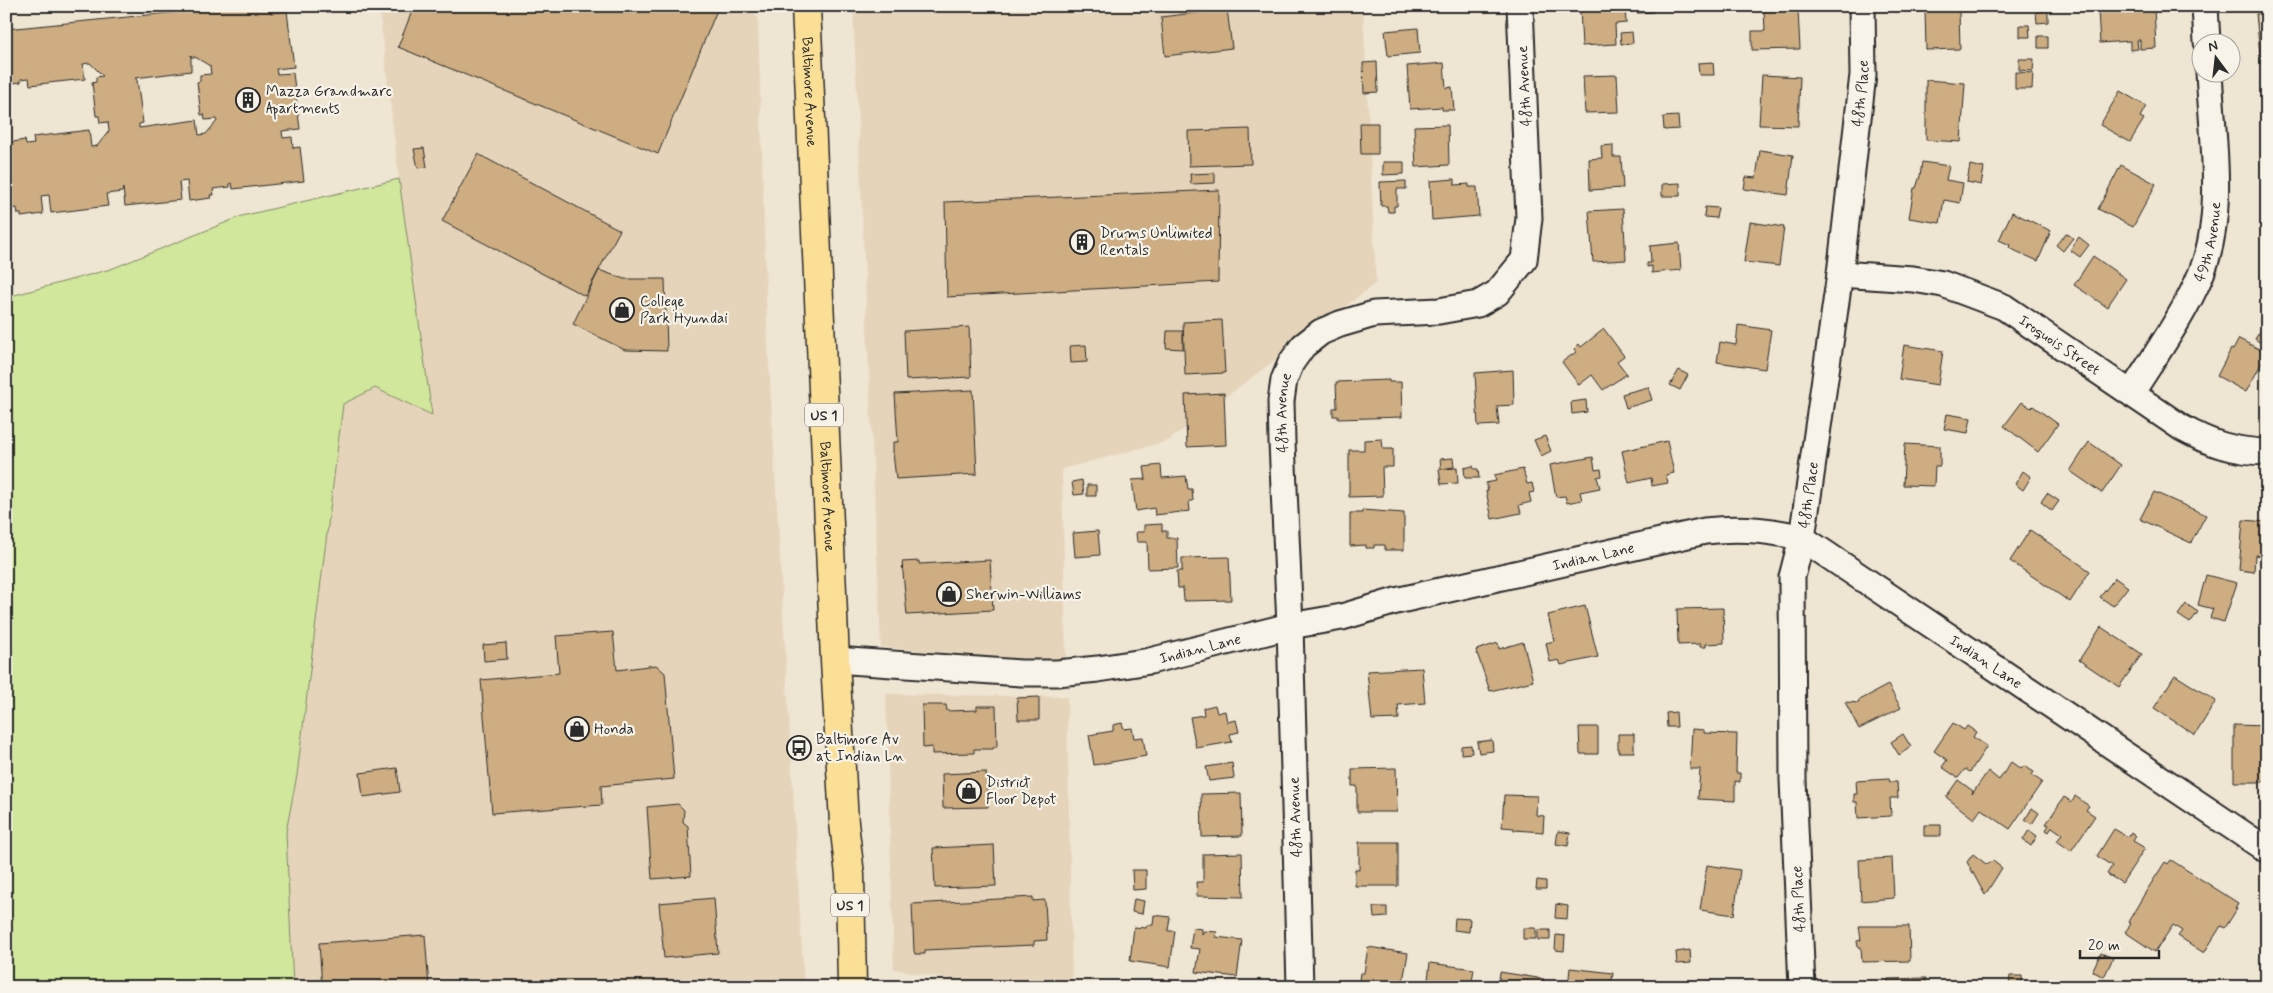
<svg xmlns="http://www.w3.org/2000/svg" width="2273" height="993" font-family="Mynerve,sans-serif">
<rect width="100%" height="100%" fill="#efe5d3"/>
<filter id="ink" filterUnits="userSpaceOnUse"><feTurbulence type="fractalNoise" baseFrequency=".02" numOctaves="2"/><feDisplacementMap in="SourceGraphic" scale="10" xChannelSelector="R" yChannelSelector="G"/><feConvolveMatrix kernelMatrix="1 2 1 2 8 2 1 2 1" color-interpolation-filters="sRGB"/></filter>
<g filter="url(#ink)">
<path fill="#e5d4ba" d="M379 6H732L758 17 767 328 804 987H293L286 832 297 775 343 404 375 388 432 414 399 179Z
M853 6H1363L1376 283 1168 441 1062 469 1066 664 881 647Z
M886 694 1067 697 1072 987H991L894 969Z"/>
<path fill="#d1e79c" stroke="#7e8964" d="M399 179 432 415 375 388 343 404 297 775 286 832 293 987H6V295H15L111 269 242 216Z"/>
<path fill="#cdad81" stroke="#2b2b2b" fill-rule="evenodd" d="M6 6H239L6 29Z
M6 6H265L271 7V13L287 11 294 67 276 69 277 74 293 73 300 129 282 131 283 138 292 137 293 148 300 147 304 181 233 189 232 183 230 184V187L213 189 214 195H210L211 198 189 201 187 181 179 182 181 200 125 206 123 188 122 192 106 194 108 206 51 213 49 195 41 196 43 214 21 217V214H18L17 208 6 209V143L25 140 26 145 34 144 33 137 89 130 91 147 97 146 109 131 108 122 100 123 99 116H96L92 83 96 82V77L103 76 90 63 83 64 85 79 30 85 29 78 21 79V82L6 84ZM191 55V57H195L210 66 211 74 200 75V81L197 82 201 115 204 114 205 120 216 119 217 121 206 134 199 135 197 120 139 128V124L143 123 137 80 135 78 191 71Z
M414 6H708L717 10 658 154 398 47Z
M1613 6H1625L1626 23 1615 24 1616 44 1582 46 1580 9Z
M1636 6H1652L1653 12 1637 13Z
M2154 8 2156 48 2140 49V40H2137L2138 49 2130 50V41L2100 43 2098 11Z
M1227 9 1232 48 1165 56 1161 17Z
M1798 10 1800 49 1752 50V31H1765L1764 11Z
M1925 10H1959L1960 49 1926 50Z
M2048 11V22L2037 23 2036 12Z
M2267 13V64H2261L2256 14Z
M2020 25H2029L2030 37H2020Z
M1418 28 1420 53 1388 56 1385 31Z
M1632 32 1633 43 1621 44 1620 33Z
M2038 36H2048V48H2038Z
M2019 59H2034L2033 71 2019 70Z
M1377 62 1378 92 1364 93 1363 63Z
M1713 62 1714 75H1699L1698 63Z
M1444 63 1446 88 1452 87 1454 110H1442V107L1410 109 1407 66Z
M2015 72 2033 73 2032 89H2015Z
M1617 75 1619 112 1585 113 1583 76Z
M1762 75 1800 77 1798 126 1759 125Z
M1926 80 1965 83 1961 142 1926 140Z
M2267 89V130H2263L2261 90Z
M2120 91 2146 106 2140 117 2144 119 2130 142 2100 125Z
M1678 116 1679 129 1664 130 1663 117Z
M1360 123H1378V154H1361Z
M1448 125 1449 165 1416 167 1414 126Z
M1250 129 1251 164 1189 166 1188 131Z
M1613 145V157H1621L1623 188 1590 190 1589 159 1602 158 1601 146Z
M424 148 427 167 418 168 414 149Z
M1760 150 1793 155 1788 195 1744 189 1746 177 1756 178Z
M478 154 620 230 585 296 442 221Z
M1383 162H1404V174L1383 175Z
M1922 162 1949 166 1946 180 1963 183 1960 203 1944 200 1940 223 1909 218 1914 188H1916L1920 176Z
M1970 165 1984 168 1981 185 1967 182Z
M2121 165 2156 184 2133 227 2098 209Z
M1215 173V183L1191 184 1190 174Z
M1455 179V185L1469 184V187H1477L1479 216 1432 220 1430 181Z
M1406 181V189H1397V206H1394V212H1388L1387 206H1381L1380 182Z
M1680 183V196H1662V184Z
M1219 190 1218 282 947 297 945 202Z
M1705 207 1718 208 1716 218 1704 217Z
M1623 209 1626 260 1593 262 1589 211Z
M2012 212 2051 231 2038 261 2009 248 2010 245 1999 240Z
M1750 222 1784 227 1779 266 1744 262Z
M2066 233 2073 238 2063 251 2056 245Z
M2079 237 2089 245 2080 257 2070 250Z
M1679 243 1681 270 1652 273V266L1647 267V263H1651L1650 246Z
M2093 256 2126 279 2107 307 2074 285Z
M599 270 624 279H665L667 351 625 350 573 324Z
M2267 270V296L2262 295Z
M1222 320 1225 373 1185 375 1183 322Z
M2265 324 2267 326V347L2255 339Z
M1738 325 1771 330 1765 369 1717 362 1720 342 1736 345Z
M969 327 971 377 906 380 904 331Z
M1604 329 1624 356 1617 361 1627 374 1603 390 1592 375 1579 385 1562 362 1576 352 1574 349 1579 344 1581 347Z
M1167 331H1183V349L1166 348Z
M2239 339 2267 353 2246 392 2217 376 2231 349 2233 350Z
M1086 345 1087 362 1071 363 1070 346Z
M1904 345 1943 351 1938 385 1899 379Z
M1513 370 1514 405 1497 406 1499 425 1478 426 1475 373Z
M1679 370 1688 375 1680 390 1670 385Z
M1389 380V382H1401L1402 417 1338 419V416H1333V408H1337L1336 382Z
M1648 387 1652 400 1626 408 1622 394Z
M973 390 977 474 896 479 893 453V442H898L895 394Z
M1224 393 1226 445 1187 447 1185 395Z
M1586 400 1587 412 1572 414 1571 402Z
M2022 402 2031 408 2033 406 2058 424 2038 452 2004 426Z
M1947 414 1971 418 1968 433 1944 429Z
M1545 436 1551 451 1541 456 1534 440Z
M1382 439 1383 449H1393V467H1382L1383 496 1349 497V450H1364V440Z
M1667 441 1674 473 1666 475 1668 483 1652 486 1651 478 1629 483 1622 451Z
M2089 442 2121 465 2102 493 2070 471Z
M1905 444 1940 446V466H1935L1934 486 1903 485Z
M1593 457 1595 470 1601 469 1602 476 1597 477 1600 488 1580 492 1582 500 1567 503 1565 496 1556 497 1550 465Z
M1453 458 1454 467 1441 469 1440 459Z
M1161 465 1162 478 1186 476 1188 489H1192L1193 501H1189L1190 511 1155 515 1154 508 1136 511 1132 480 1146 479 1144 467Z
M1473 466 1474 469H1478L1479 478H1465L1464 468Z
M1457 468 1458 483 1441 484 1439 469Z
M1523 469 1527 484 1532 483 1534 492 1529 493 1531 502 1519 505 1521 513 1492 519 1486 491H1488L1486 483 1496 481 1494 475Z
M2023 471 2031 477 2023 490 2015 484Z
M1082 480 1084 494 1074 495 1072 482Z
M1087 485H1096V496H1087Z
M2154 492 2206 515 2191 543 2140 519Z
M2047 493 2059 501 2052 511 2041 502Z
M1362 510 1404 513V550H1385V545H1374V548H1366V545L1350 546V513H1362Z
M2243 520 2267 522V557L2255 555 2254 572 2239 570Z
M1162 524V531H1167V538H1177L1178 568 1148 569 1147 542H1137L1136 532H1144V525Z
M2030 530 2090 571 2070 602 2010 561Z
M1098 531 1100 555 1075 557 1073 533Z
M1229 557 1231 600 1184 601 1183 588H1178L1177 571H1182V558Z
M990 560 993 610 907 615 902 562 919 561V564Z
M2206 575 2237 583 2224 622 2210 618 2213 609 2198 605Z
M2115 578 2128 587 2113 606 2100 597Z
M2186 604 2198 612 2190 623 2178 615Z
M1585 606 1598 657 1561 665 1559 660 1550 662 1546 643 1554 641 1548 615Z
M1723 608 1724 643 1706 644V647H1700V644L1678 645 1677 609Z
M2101 627 2142 654 2119 687 2079 660Z
M613 632 617 670 656 665 665 673 674 779 601 786 602 805 492 813 481 680 559 673 556 636Z
M1523 642 1533 681 1490 691 1476 650 1498 643 1499 649Z
M506 643 507 659 484 661 483 645Z
M1422 668 1425 703 1398 705 1399 719 1372 720 1367 671Z
M2175 675 2216 701 2195 735 2154 708Z
M1888 685 1901 708 1859 729 1845 702 1859 703 1858 701Z
M1039 697V720H1018L1017 698Z
M922 705H946L947 711 977 710V706H996L997 747H994L993 749H974V753L932 754V747L923 748Z
M1215 705 1217 713 1225 711 1227 722 1236 720 1239 732 1230 734 1232 742 1196 748 1190 717 1204 715 1203 708Z
M1676 712 1677 727H1667L1666 713Z
M1122 723 1124 729 1132 728 1134 738 1143 737 1146 756 1094 765 1089 735 1113 731V725Z
M1953 723 1964 730 1967 726 1976 732 1973 737 1987 746 1970 772 1965 769 1958 778 1942 767 1947 760 1934 751Z
M2234 725 2267 726 2264 782H2234Z
M1579 727H1598V754H1580Z
M1692 729 1704 730V733L1737 734 1736 773H1740V782L1735 781V801L1698 799 1700 769H1690Z
M1618 734H1634V752H1618Z
M1903 734 1911 747 1899 755 1891 742Z
M1492 740 1493 751 1479 753 1477 742Z
M1471 745 1472 753 1461 754V746Z
M2011 762 2021 769 2024 766 2034 772 2032 775 2042 782 2010 829 1981 809 1974 819 1946 797 1958 780 1973 791 1972 794 1988 771 1999 780Z
M1232 763 1234 778 1209 781 1206 767Z
M397 768 400 792 363 797 360 773Z
M1396 768 1397 812H1357V786H1352V769Z
M986 772 988 807 943 808 942 774Z
M1889 779 1890 782H1897L1898 798H1890L1891 816 1858 818 1857 802H1854V794H1857L1856 781Z
M1241 793 1242 836 1202 837 1201 794Z
M1504 795 1537 796 1536 815 1544 816 1543 832 1514 830V828L1502 827Z
M2075 796 2089 806 2086 810 2095 816 2071 851 2057 841 2062 834 2052 827 2049 832 2046 830 2049 825 2046 824 2064 797 2072 802Z
M678 804 684 810 683 822 688 826 691 876 652 879 647 807Z
M2032 808 2039 813 2032 824 2025 820Z
M1924 825H1941V836H1924Z
M2114 829 2128 837 2131 832 2136 836 2133 841 2145 848 2122 883 2107 874 2112 866 2097 856Z
M2029 830 2037 836 2031 846 2023 840Z
M1558 831 1570 833 1568 846 1556 844Z
M1359 842H1398V886H1355V869L1359 870Z
M994 845 996 886 935 888 933 848Z
M1242 853 1243 897 1197 896 1196 882H1203V854Z
M1973 854 1986 864 1993 861 2002 868 1985 895 1967 862Z
M1892 858 1894 898 1861 901 1859 860Z
M2171 860 2238 903 2235 908 2237 909 2225 928 2221 926 2204 953 2178 936 2182 931 2173 925 2155 952 2125 932 2131 924 2128 922 2145 893 2165 862 2168 864Z
M1707 865 1740 870 1734 915 1700 910Z
M1132 870H1146V889L1133 890Z
M1537 880 1546 881V889H1536Z
M1033 897V901L1045 900 1047 940 1034 941V945L925 950V954H915L914 951 912 904Z
M714 898 718 953 664 958 659 903Z
M1134 899 1144 901 1142 914 1132 912Z
M1556 904 1568 906 1567 919 1555 918Z
M1373 907H1387V917L1374 918Z
M1154 915 1170 917 1168 931H1175L1170 967 1130 961 1134 927 1146 928 1147 925H1153Z
M1455 918 1470 919 1469 932 1454 930Z
M1859 926H1909L1910 961 1862 962 1861 947H1858L1857 941 1861 940Z
M1193 928 1202 929V934L1204 931 1217 932 1216 937 1242 940 1237 977 1196 972 1200 949 1190 948Z
M1523 928H1536V939H1523Z
M1538 930H1550V940H1538Z
M425 935 429 987H322L319 943Z
M1556 935 1565 936 1564 951 1555 950Z
M1368 947 1408 953 1402 987H1358L1360 973H1364Z
M1690 950 1691 963 1677 964 1676 952Z
M2101 953 2113 958 2104 977 2092 971Z
M1430 963 1474 969 1471 987H1427Z
M1570 968 1613 973 1611 987H1568Z
M1500 972 1544 979 1542 987H1498Z
M2010 976H2022V987H2009Z
M1926 978V987H1888V979Z
M697 983 698 987H658Z"/>
<g fill="none" stroke-linecap="round" stroke-linejoin="round">
<defs>
<g id="street">
<path d="M2205 6 2207 42"/>
<path id="s1" d="M1840 274 1913 279 1943 284 2004 307 2182 428C2211 444 2233 451 2267 452"/>
<path id="s2" d="M2132 392C2156 354 2184 315 2201 274 2226 214 2212 135 2209 72"/>
<path id="s3" d="M835 660 1021 673H1057L1098 669 1150 661 1290 626 1342 617 1396 601 1705 531C1739 527 1768 529 1802 538L2267 850"/>
<path id="s4" d="M1300 987 1290 626 1282 442 1281 401 1284 380 1291 363 1303 346 1321 332 1340 324 1374 314 1439 311 1478 304 1497 293 1524 260 1529 218 1520 6"/>
<path id="s5" d="M1802 987 1793 780 1792 577 1802 538 1840 274 1863 75 1862 6"/>
</g>
<g id="primary">
<path id="s6" d="M806 6 835 660 844 823 850 875 852 987"/>
</g>
</defs>
<use href="#street" stroke="#2b2b2b" stroke-width="29"/>
<use href="#primary" stroke="#2b2b2b" stroke-width="31"/>
<use href="#street" stroke="#f7f3e8" stroke-width="25"/>
<use href="#primary" stroke="#fbdf96" stroke-width="28"/>
</g>
</g>
<defs>
<symbol id="building-ring" viewBox="-11 -11 22 22"><circle r="9.5" fill="#f7f3e8" stroke="#2b2b2b" stroke-width="1.5"/><path d="M-4-6H4V6H1V3H-1V6H-4ZM-2.5-4.3h1.7v1.8h-1.7ZM.8-4.3h1.7v1.8H.8ZM-2.5-1h1.7V.8h-1.7ZM.8-1h1.7V.8H.8Z" fill="#2b2b2b"/></symbol>
<symbol id="shop-ring" viewBox="-11 -11 22 22"><circle r="9.5" fill="#f7f3e8" stroke="#2b2b2b" stroke-width="1.5"/><path d="M-5-2.5h2.3a2.7 3.5 0 0 1 5.4 0H5L5.5 6h-11ZM-1.5-2.5h3a1.5 2.3 0 0 0-3 0Z" fill="#2b2b2b"/></symbol>
<symbol id="bus-ring" viewBox="-11 -11 22 22"><circle r="9.5" fill="#f7f3e8" stroke="#2b2b2b" stroke-width="1.5"/><path d="M-5-6H5V4H4V6H2V4H-2V6H-4V4H-5ZM-3.5-4V0h7V-4ZM-3.5 1.2v1.5H-2V1.2ZM2 1.2v1.5H3.5V1.2Z" fill="#2b2b2b"/></symbol>
</defs>
<g fill-rule="evenodd">
<use href="#building-ring" x="234" y="86" width="28" height="28"/>
<use href="#building-ring" x="1068" y="228" width="28" height="28"/>
<use href="#shop-ring" x="608" y="296" width="28" height="28"/>
<use href="#shop-ring" x="935" y="580" width="28" height="28"/>
<use href="#shop-ring" x="563" y="715" width="28" height="28"/>
<use href="#bus-ring" x="785" y="734" width="28" height="28"/>
<use href="#shop-ring" x="955" y="777" width="28" height="28"/>
</g>
<g text-anchor="middle" stroke-width="4.5" stroke-linejoin="round" paint-order="stroke">
<g fill="#f7f3e8" stroke="#686764" stroke-width="1">
<rect x="805" y="403.5" width="38" height="23" rx="4"/>
<rect x="831" y="893.5" width="38" height="23" rx="4"/>
</g>
<g font-size="14" font-weight="bold" fill="#2b2b2b">
<text x="824" y="420">US 1</text>
<text x="850" y="910">US 1</text>
</g>
<g font-size="15" fill="#2b2b2b" stroke="#f7f3e8">
<text transform="translate(1524 86) rotate(-93)" y="5">48th Avenue</text>
<text dy="5" stroke="none"><textPath href="#s6" startOffset="86">Baltimore Avenue</textPath></text>
<text dy="5" stroke="none"><textPath href="#s5" startOffset="899">48th Place</textPath></text>
<text dy="5" stroke="none"><textPath href="#s2" startOffset="170">49th Avenue</textPath></text>
<text dy="5" stroke="none"><textPath href="#s1" startOffset="236">Iroquois Street</textPath></text>
<text dy="5" stroke="none"><textPath href="#s4" startOffset="575">48th Avenue</textPath></text>
<text dy="5" stroke="none"><textPath href="#s5" startOffset="494">48th Place</textPath></text>
<text dy="5" stroke="none"><textPath href="#s6" startOffset="491">Baltimore Avenue</textPath></text>
<text dy="5" stroke="none"><textPath href="#s3" startOffset="772">Indian Lane</textPath></text>
<text dy="5" stroke="none"><textPath href="#s3" startOffset="368">Indian Lane</textPath></text>
<text dy="5" stroke="none"><textPath href="#s3" startOffset="1206">Indian Lane</textPath></text>
<text transform="translate(1295 817) rotate(-92)" y="5">48th Avenue</text>
<text transform="translate(1798 899) rotate(-93)" y="5">48th Place</text>
</g>
<g font-size="15" fill="#2b2b2b" stroke="#f7f3e8" text-anchor="start">
<text x="266" y="96">Mazza Grandmarc<tspan x="266" dy="17">Apartments</tspan></text>
<text x="1100" y="238">Drums Unlimited<tspan x="1100" dy="17">Rentals</tspan></text>
<text x="640" y="306">College<tspan x="640" dy="17">Park Hyundai</tspan></text>
<text x="966" y="599">Sherwin-Williams</text>
<text x="594" y="734">Honda</text>
<text x="816" y="744">Baltimore Av<tspan x="816" dy="17">at Indian Ln</tspan></text>
<text x="986" y="787">District<tspan x="986" dy="17">Floor Depot</tspan></text>
</g>
</g>
<rect width="2273" height="993" fill="none" stroke="#f7f3e8" stroke-width="25"/>
<rect x="12" y="12" width="2248" height="968" fill="none" stroke="#2b2b2b" stroke-width="2" filter="url(#ink)"/>
<g transform="translate(2216 58) rotate(345)"><circle r="24" fill="#f7f3e8" stroke="#a5a39c"/>
<path d="M0-4L9 19L0 12L-9 19Z" fill="#2b2b2b"/>
<text y="-8" font-size="14" font-weight="bold" text-anchor="middle" fill="#2b2b2b">N</text>
</g>
<path d="M2080 950v8h79v-8" fill="none" stroke="#2b2b2b" stroke-width="2.5"/>
<text x="2088" y="950" font-size="15" fill="#2b2b2b" stroke="#f7f3e8" stroke-width="4" paint-order="stroke">20 m</text>
</svg>
